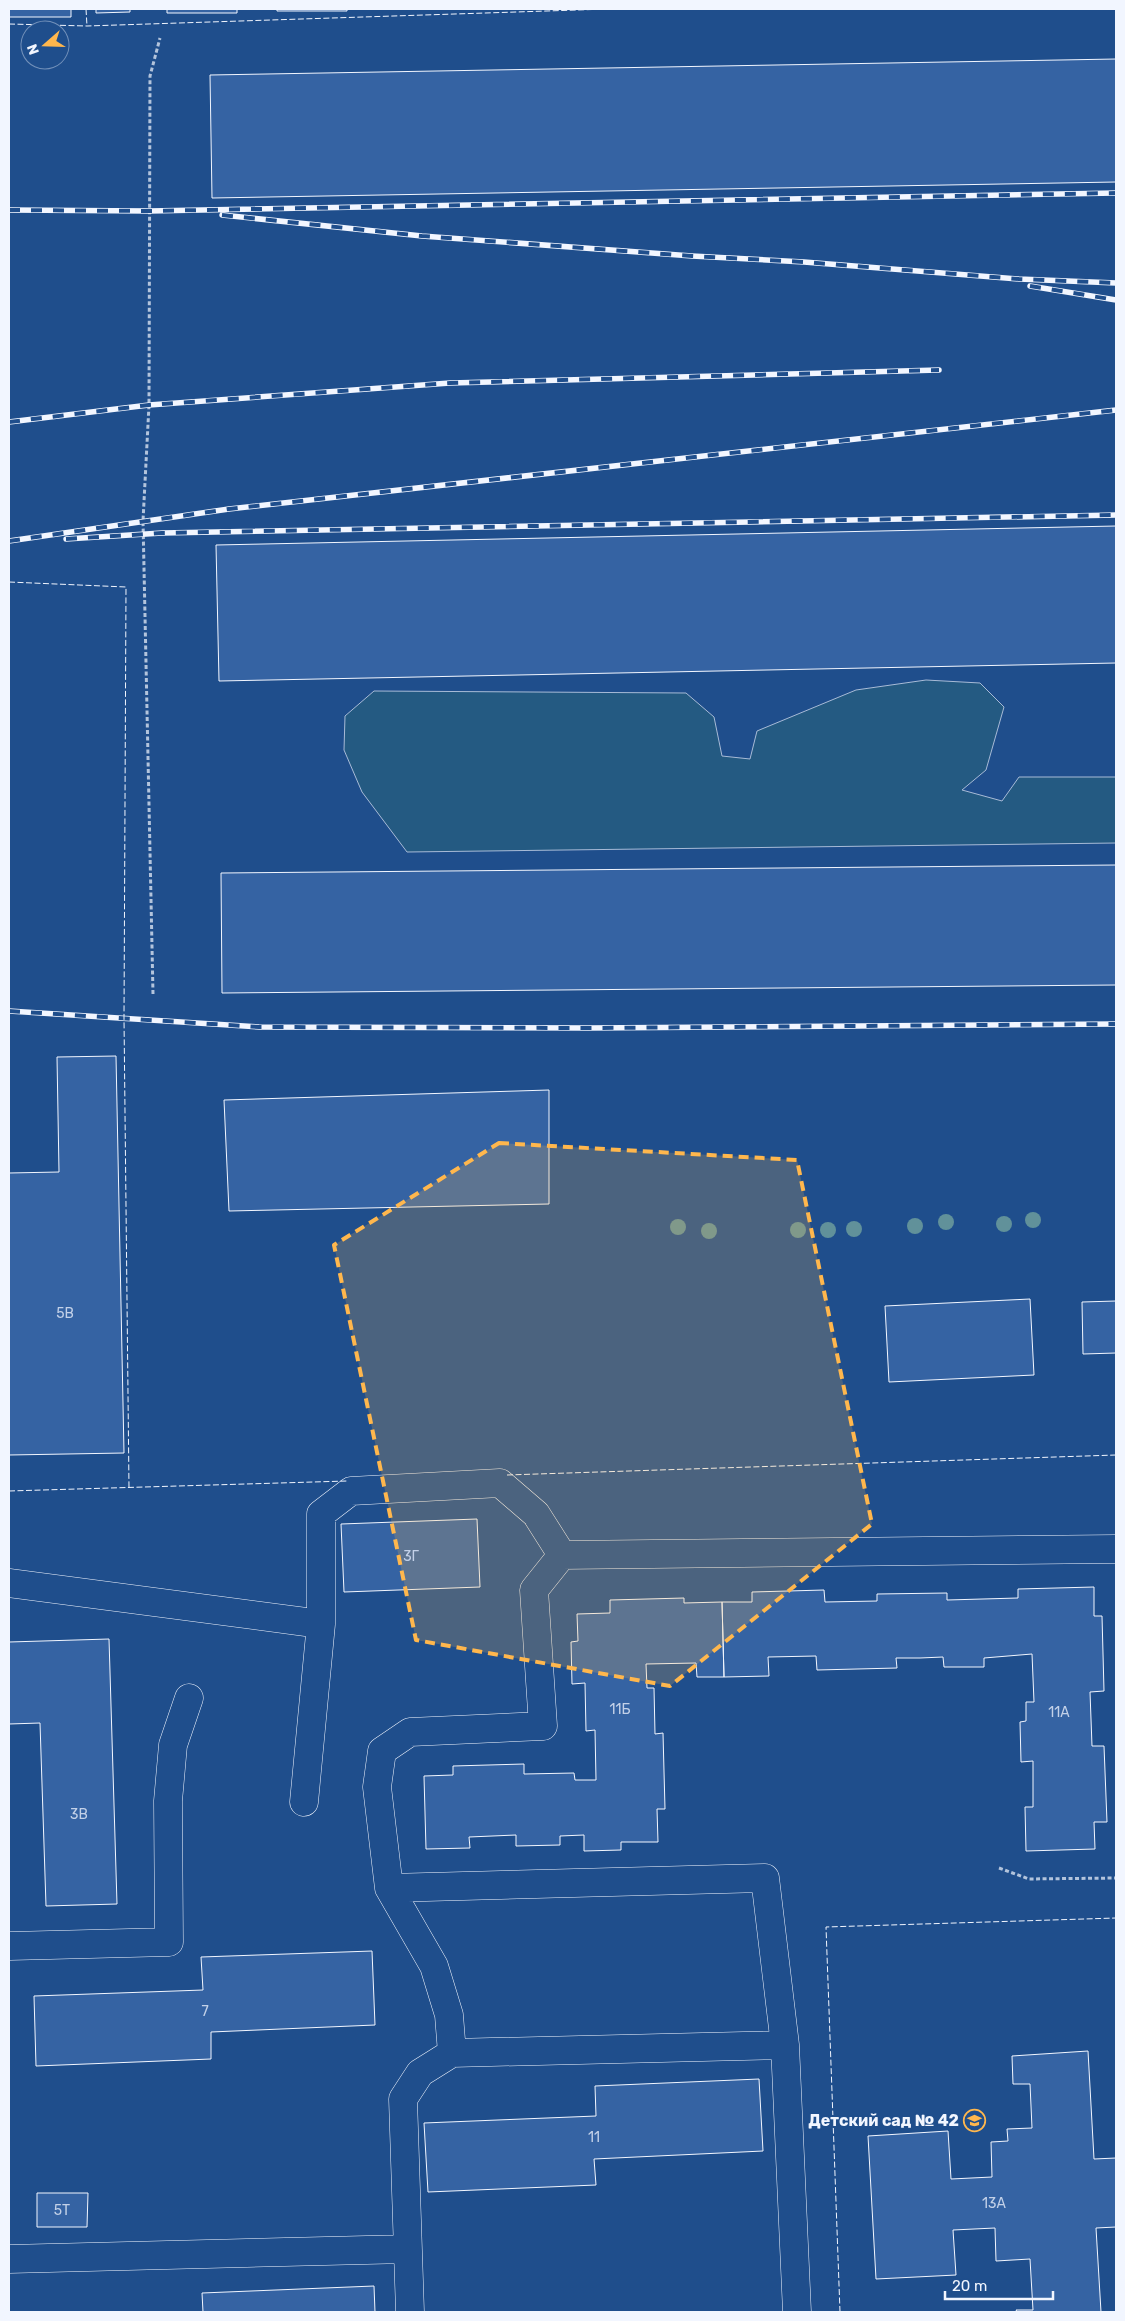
<svg xmlns="http://www.w3.org/2000/svg" width="1125" height="2321" font-family="Rubik,sans-serif">
<rect width="100%" height="100%" fill="#1f4e8c"/>
<path fill="#245a82" stroke="#a8bbd7" d="M926 680 980 683 1004 707 986 770 962 790 1002 801 1019 777H1116V843L407 852 362 792 344 750 345 716 374 691 686 693 714 717 722 756 750 759 757 731 856 690Z"/>
<path fill="#3563a3" stroke="#f2f6ff" d="M9 9H71V17H9Z
M96 9H130V12L96 13Z
M167 9H237V13H167Z
M277 9H347V11H277Z
M1116 59V182L212 198 210 75Z
M1116 526V663L219 681 216 545Z
M1116 865V985L222 993 221 873Z
M116 1056 124 1453 9 1455V1173L59 1172 57 1057Z
M549 1090V1204L229 1211 224 1100Z
M1030 1299 1034 1375 889 1382 885 1306Z
M1116 1301V1353L1083 1354 1082 1302Z
M477 1519 480 1587 344 1592 341 1524Z
M1094 1587V1616H1102L1104 1691 1090 1692 1092 1746H1104L1107 1822H1094L1095 1849 1026 1851 1025 1807H1033V1761L1021 1762 1020 1722 1026 1721V1702H1034L1032 1654 984 1658V1667H944L943 1657 920 1658H896L897 1668 817 1670 816 1656 768 1657 769 1676 724 1677 722 1602H752V1592L824 1590 825 1602 877 1601V1594L947 1593V1600L1018 1598V1589Z
M684 1598V1603L722 1602 724 1677H697L696 1663 646 1664 647 1688H654L655 1734 663 1733 665 1809H657L658 1842H621V1850L584 1851V1835L560 1836V1845L516 1846V1835L469 1837 470 1848 426 1849 424 1776 453 1775V1766L524 1764V1774L574 1773 575 1780H596L595 1730 586 1731 585 1683 572 1684 571 1642 578 1641 577 1614 610 1613V1600Z
M109 1639 117 1904 46 1906 40 1723 9 1724V1642Z
M372 1951 375 2025 211 2032V2059L36 2066 34 1996 203 1990 201 1957Z
M1088 2051 1094 2159 1116 2158V2227L1096 2228 1101 2312H1017L1016 2310H1033L1030 2259 996 2261 995 2228 953 2230 956 2275 876 2279 868 2136 948 2131 951 2179 992 2177 991 2142 1008 2141 1007 2129 1032 2128 1030 2084H1013L1012 2056Z
M759 2079 763 2151 594 2159 596 2185 428 2192 424 2123 596 2116 595 2086Z
M37 2193H88L87 2227H37Z
M374 2286 375 2312H203L202 2293Z"/>
<g fill="none" stroke-linecap="round" stroke-linejoin="round">
<defs>
<path id="minor" d="M9 1583 321 1624
M304 1802 321 1624V1514L351 1491 500 1483 536 1514 562 1555
M389 1888 765 1878 785 2045 797 2312
M10 1946 169 1942 168 1801 173 1745 189 1698
M452 2053 785 2045
M9 2259 407 2249
M410 2312 403 2099 420 2073 452 2053 449 2015 434 1966 389 1888 377 1787 382 1751 410 1732 543 1726 534 1590 562 1555 1116 1549"/>
</defs>
<use href="#minor" stroke="#f2f6ff" stroke-width="29"/>
<path stroke="#b3c4dc" stroke-width="3" stroke-dasharray="4 2.5" stroke-linecap="butt" d="M153 994 143 521 149 405 150 76 160 38
M999 1868 1029 1879 1116 1878"/>
<use href="#minor" stroke="#1f4e8c" stroke-width="28"/>
<defs>
<path id="rail" d="M9 210 149 211 1116 193
M222 215 422 236 692 256 804 262 1019 279 1116 283
M1030 286 1116 300
M9 422 149 405 450 383 939 370
M66 539 162 533 1116 515
M9 541 229 509 1116 410
M9 1011 259 1027 588 1028 1116 1024"/>
</defs>
<use href="#rail" stroke="#f2f6ff" stroke-width="5.5"/>
<use href="#rail" stroke="#1f4e8c" stroke-width="4" stroke-dasharray="11" stroke-linecap="butt"/>
<path stroke="#f2f6ff" stroke-width="1" stroke-dasharray="6 2.5" stroke-linecap="butt" d="M86 9 87 26
M9 24 87 26 608 9
M9 582 126 587 124 1018 129 1488
M507 1475 1116 1455
M9 1491 347 1481
M840 2312 826 1927 1116 1918"/>
</g>
<g fill="#61919a">
<circle cx="1033" cy="1220" r="8"/>
<circle cx="946" cy="1222" r="8"/>
<circle cx="1004" cy="1224" r="8"/>
<circle cx="915" cy="1226" r="8"/>
<circle cx="678" cy="1227" r="8"/>
<circle cx="854" cy="1229" r="8"/>
<circle cx="798" cy="1230" r="8"/>
<circle cx="828" cy="1230" r="8"/>
<circle cx="709" cy="1231" r="8"/>
</g>
<path fill="#ffb74d" fill-opacity="0.2" stroke="#ffb74d" stroke-width="4" stroke-dasharray="10 6" stroke-linejoin="round" d="M499 1143 797 1160 872 1524 670 1686 416 1640 334 1245Z"/>
<defs>
<symbol id="school-ring" viewBox="-11 -11 22 22"><circle r="9.5" fill="#1f4e8c" stroke="#ffb74d" stroke-width="1.5"/><path d="M0-5L7-2L0 1L-7-2ZM-4 1L0 2.5L4 1V4Q0 6-4 4Z" fill="#ffb74d"/></symbol>
</defs>
<g fill-rule="evenodd">
<use href="#school-ring" x="962" y="2108" width="25" height="25"/>
</g>
<g text-anchor="middle" stroke-width="4" stroke-linejoin="round" paint-order="stroke">
<g font-size="14" fill="#c3d1e8">
<text x="65" y="1318">5В</text>
<text x="411" y="1561">3Г</text>
<text x="620" y="1714">11Б</text>
<text x="1059" y="1717">11А</text>
<text x="79" y="1819">3В</text>
<text x="205" y="2016">7</text>
<text x="594" y="2142">11</text>
<text x="994" y="2208">13А</text>
<text x="62" y="2215">5Т</text>
</g>
<g font-size="16" font-weight="bold" fill="#f2f6ff" stroke="#1f4e8c" text-anchor="end">
<text x="959" y="2126">Детский сад № 42</text>
</g>
</g>
<rect width="1125" height="2321" fill="none" stroke="#f2f6ff" stroke-width="20"/>
<g transform="translate(45 45) rotate(250)"><circle r="24" fill="#1f4e8c" stroke="#7391ba"/>
<path d="M0-4L9 19L0 12L-9 19Z" fill="#ffb74d"/>
<text y="-8" font-size="14" font-weight="bold" text-anchor="middle" fill="#f2f6ff">N</text>
</g>
<path d="M945 2291v8h108v-8" fill="none" stroke="#f2f6ff" stroke-width="2.5"/>
<text x="952" y="2291" font-size="15" fill="#f2f6ff" stroke="#1f4e8c" stroke-width="4" paint-order="stroke">20 m</text>
</svg>
